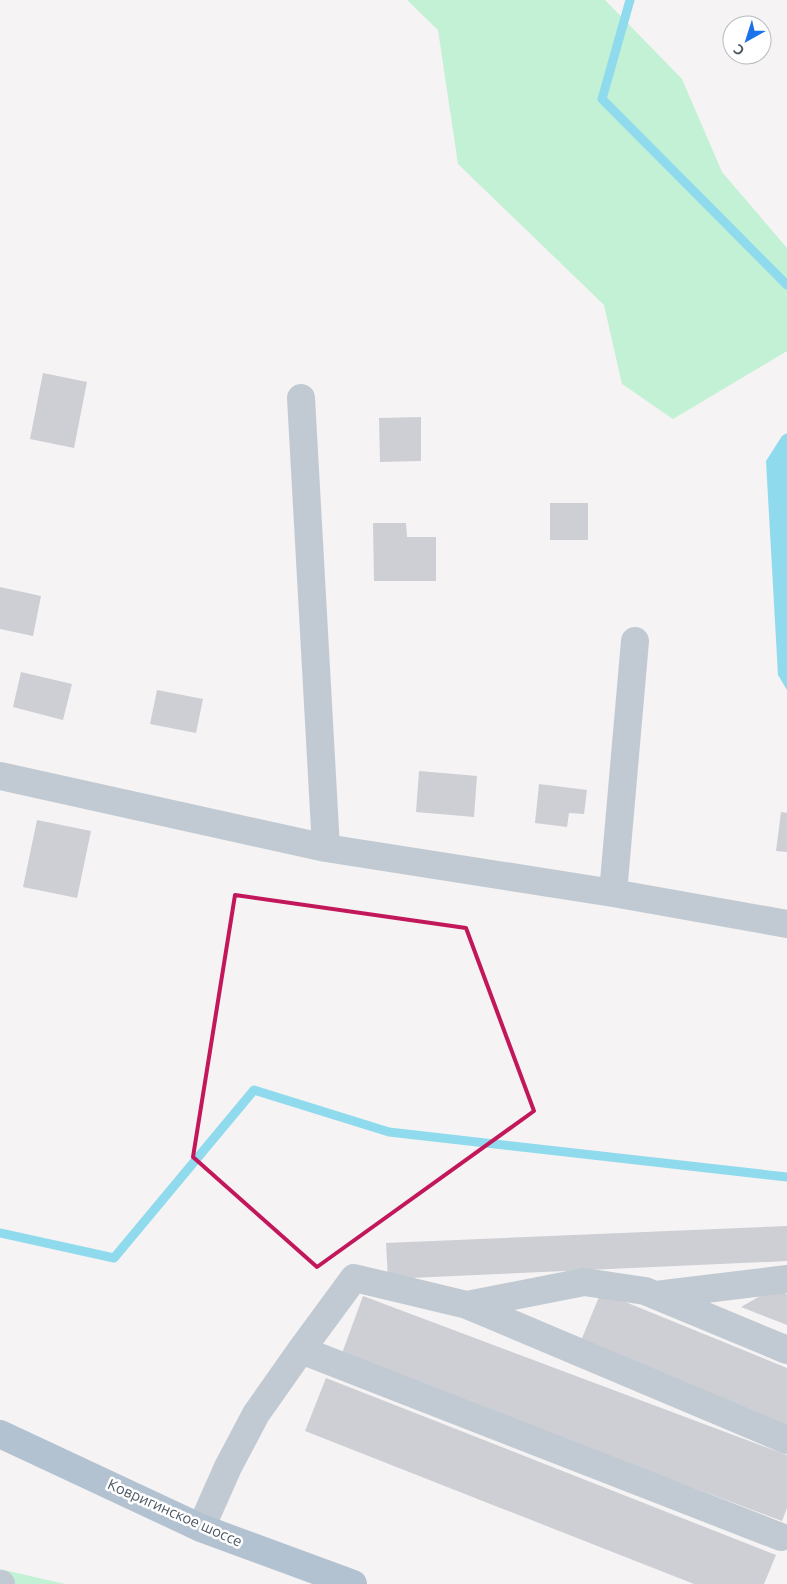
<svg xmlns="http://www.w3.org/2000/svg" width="787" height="1584" font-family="Ubuntu,sans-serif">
<rect width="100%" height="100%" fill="#f5f3f3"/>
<path fill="#c3f1d5" d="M407 0H605L682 79 722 172 787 248V351L673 419 622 384 604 305 458 164 438 30Z
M0 1569 65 1584H0Z"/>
<path fill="#90daee" d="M787 433V690L778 675 766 461 782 436Z"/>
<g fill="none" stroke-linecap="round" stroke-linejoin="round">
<path stroke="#90daee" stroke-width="9" d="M630 0 602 99 787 285
M0 1233 114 1258 254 1090 389 1132 787 1177"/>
</g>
<path fill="#cdcfd5" d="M43 373 87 382 74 448 30 439Z
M421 417V461L380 462 379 418Z
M550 503H588V540H550Z
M373 523H406L407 537H436V581H374Z
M0 587 41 596 33 636 0 629Z
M21 672 72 684 63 720 13 707Z
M157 690 203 699 196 733 150 724Z
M419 771 477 776 474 817 416 812Z
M539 784 587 790 584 814 569 813 567 827 535 823Z
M781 812 787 813V852L776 851Z
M37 820 91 831 77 898 23 887Z
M787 1226V1261L388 1279 386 1243Z
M774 1288 787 1294V1325L741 1307Z
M601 1292 787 1368V1428L580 1343Z
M363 1296 787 1455V1508L782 1521 341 1356Z
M326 1378 776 1555 764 1584H694L305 1431Z"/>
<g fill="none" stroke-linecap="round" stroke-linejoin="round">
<path stroke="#c1cad2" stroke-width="28" d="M301 398 326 848
M0 776 326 848 613 893 787 924
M613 893 635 641
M656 1295 787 1279
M467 1305 584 1282 645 1291 787 1350
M301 1350 354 1278 467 1305 787 1440
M201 1528 228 1467 256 1414 301 1350 781 1537
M0 1584H1"/>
<path stroke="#b3c2d1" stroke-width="28" d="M0 1434 201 1528 353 1584"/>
</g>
<path fill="none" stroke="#c2185b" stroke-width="4" stroke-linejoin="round" d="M235 895 466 928 534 1111 317 1267 193 1157Z"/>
<g text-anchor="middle" stroke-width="5" stroke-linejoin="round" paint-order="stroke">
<g font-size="15" fill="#4a5661" stroke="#fff">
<text transform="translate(175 1513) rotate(24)" y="5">Ковригинское шоссе</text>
</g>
</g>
<g transform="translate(747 40) rotate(219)"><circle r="24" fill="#ffffff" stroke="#b7bbc0"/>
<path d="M0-4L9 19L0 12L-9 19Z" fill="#1a73e8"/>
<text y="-8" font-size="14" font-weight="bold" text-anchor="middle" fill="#4a5661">С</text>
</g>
</svg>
